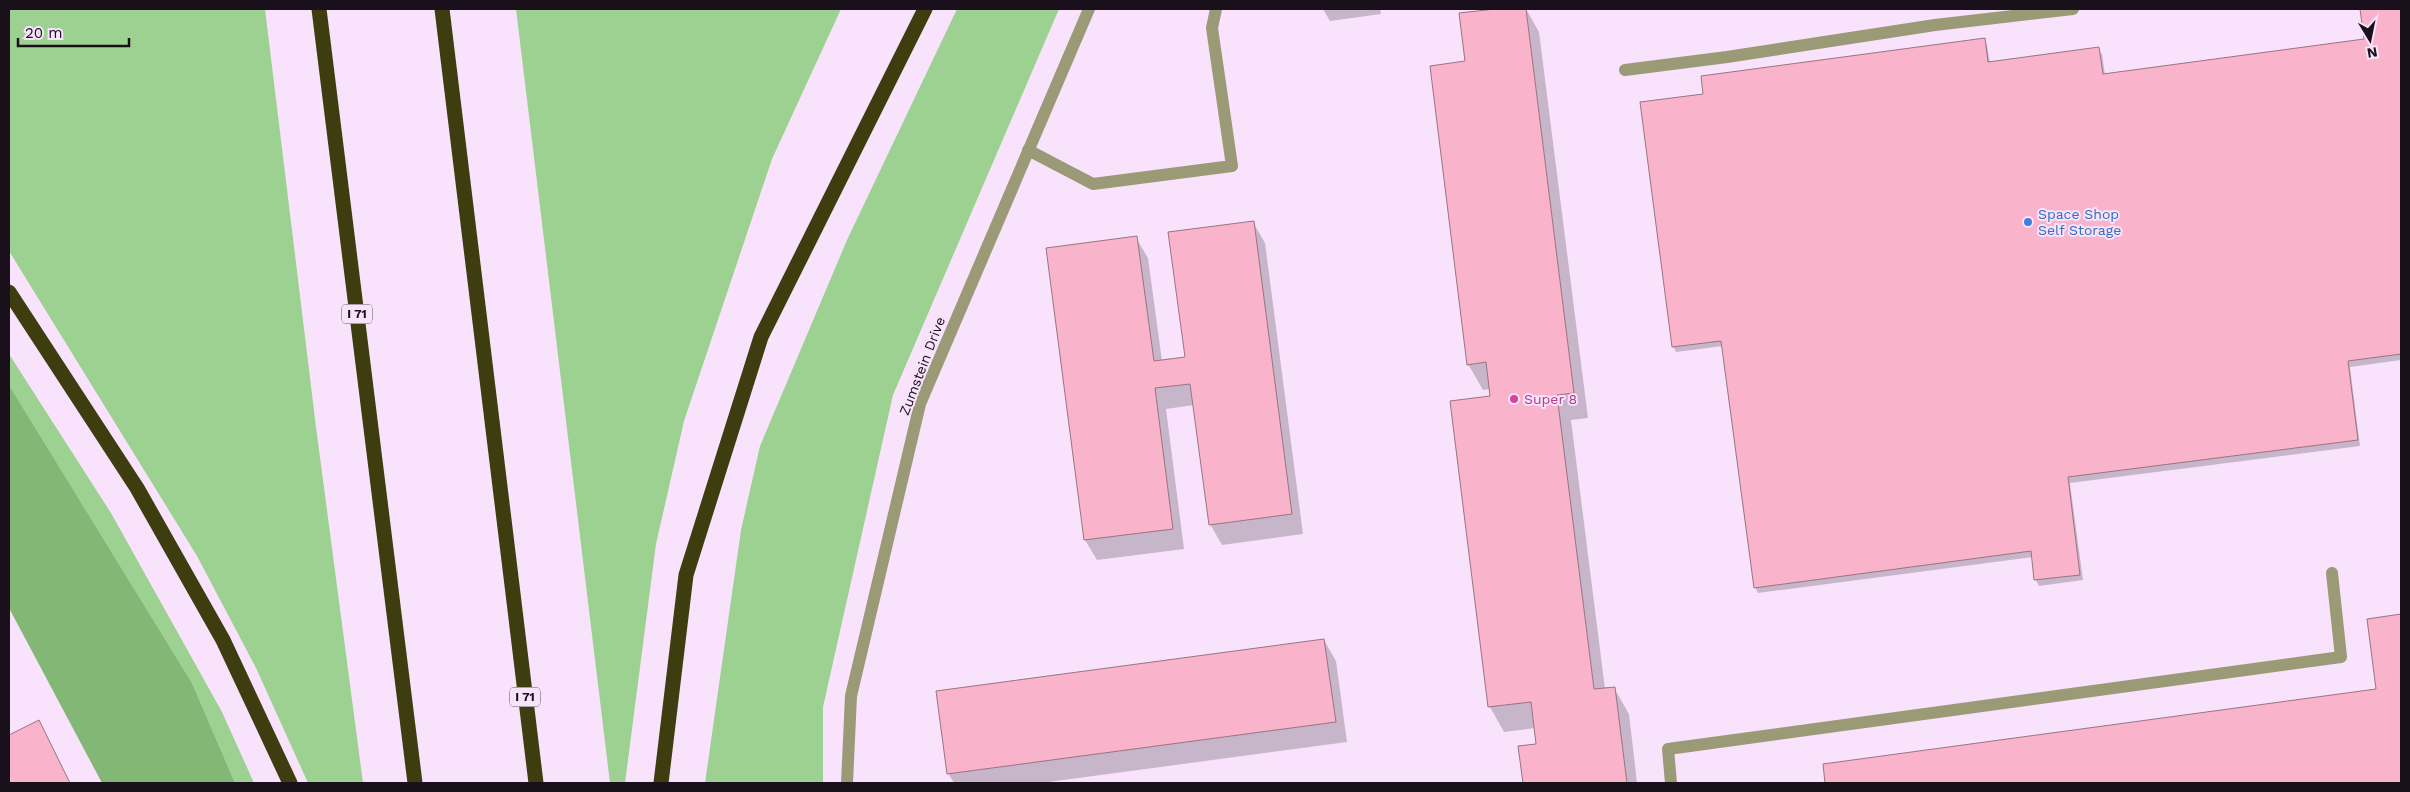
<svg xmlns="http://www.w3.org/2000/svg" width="2410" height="792" font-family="'Work Sans',sans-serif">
<rect width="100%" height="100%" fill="#f9e3fc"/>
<path fill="#9dd191" d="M9 9H265L316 427 363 783H308L256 668 197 556 9 251Z
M516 9H841L772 159 684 421 656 544 625 783H610Z
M957 9H1059L893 395 823 707V783H705L741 530 760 446 847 240Z
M9 354 111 513 222 712 254 783H235L192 683 9 385Z"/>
<path fill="#82b776" d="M9 385 192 683 235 783H102L9 608Z"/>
<path fill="#0003" d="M1323 9H1380L1381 14 1330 21Z
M1505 9H1526L1539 32 1588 418 1571 420 1605 689 1614 688 1629 714 1637 783H1524L1520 747 1537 745 1535 728 1504 732 1490 707 1452 402 1491 397 1490 389 1483 390 1468 364 1466 62 1460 14Z
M2362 9H2401V360L2350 367 2360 446 2070 483 2083 580 2039 586 2036 580 2033 557 1758 593 1755 587 1723 346 1676 352 1673 346 1704 95 1984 39 1987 45 1990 63 2098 49 2102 54 2105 75 2366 40Z
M1253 222 1265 243 1303 534 1222 545 1210 524 1194 405 1166 409 1184 549 1097 560 1085 540 1136 238 1148 258 1162 361 1186 358Z
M2401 615V783H1826L1824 765 2378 690 2368 620Z
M1324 640 1336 661 1347 742 1041 783H954L948 773Z
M38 722 48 739 70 783H9V737Z"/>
<path fill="#f9b3cb" stroke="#997480" d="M1495 9H1526L1574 393 1557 395 1594 689 1615 687 1627 783H1523L1518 746 1536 744 1531 702 1488 707 1450 401 1490 396 1486 362 1467 365 1430 66 1465 61 1459 13Z
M2360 9H2401V354L2348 361 2358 440 2068 477 2080 575 2034 580 2031 551 1754 588 1721 341 1672 347 1640 102 1703 94 1701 76 1985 38 1988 62 2099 47 2103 74 2364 39Z
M1254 221 1292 514 1209 525 1190 384 1155 388 1173 529 1084 540 1046 248 1137 236 1154 361 1185 357 1168 232Z
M2401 614V783H1825L1823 764 2376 689 2367 619Z
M1324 639 1336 722 947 774 936 691Z
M39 720 70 783H9V735Z"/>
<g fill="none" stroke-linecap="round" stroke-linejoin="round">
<path stroke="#9a9a77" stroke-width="12" d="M1625 70 1727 57 1935 25 2073 9
M1028 150 1093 184 1232 166 1212 28 1216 9
M847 783 851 696 920 404 1089 9
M1671 783 1668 749 2341 657 2332 573"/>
<path stroke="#3e3d0f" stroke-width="15" d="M319 9 415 783
M442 9 536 783
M9 292 137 488 223 640 290 783
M661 783 686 575 761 337 925 9"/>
</g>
<circle fill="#3f7fe0" stroke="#f9e3fc" stroke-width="2" cx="2028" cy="222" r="5"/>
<circle fill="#d1479c" stroke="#f9e3fc" stroke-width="2" cx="1514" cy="399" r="5"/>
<g text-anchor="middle" stroke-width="4" stroke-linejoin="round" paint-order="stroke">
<g fill="#f9e3fc" stroke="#5c4f5e" stroke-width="1">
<rect x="342" y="304.5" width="30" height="19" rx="4"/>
<rect x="510" y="687.5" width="30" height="19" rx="4"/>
</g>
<g font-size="12" font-weight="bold" fill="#19101b">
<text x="357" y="318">I 71</text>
<text x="525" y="701">I 71</text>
</g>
<g font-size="14" fill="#366cbe" stroke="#f9e3fc" text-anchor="start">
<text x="2038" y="219">Space Shop<tspan x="2038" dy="16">Self Storage</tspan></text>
</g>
<g font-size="14" fill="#19101b" stroke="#f9e3fc">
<text transform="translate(922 366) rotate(-69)" y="5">Zumstein Drive</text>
</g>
<g font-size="14" fill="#b23c85" stroke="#f9e3fc" text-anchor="start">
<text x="1524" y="404">Super 8</text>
</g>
</g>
<rect width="2410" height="792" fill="none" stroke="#19101b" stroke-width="20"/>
<g transform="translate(2370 40) rotate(170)" stroke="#f9e3fc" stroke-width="4" paint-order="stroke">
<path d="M0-4L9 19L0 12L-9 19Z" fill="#19101b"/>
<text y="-8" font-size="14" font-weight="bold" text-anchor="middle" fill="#19101b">N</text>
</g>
<path d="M18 38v8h111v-8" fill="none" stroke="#19101b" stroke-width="2.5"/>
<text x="25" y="38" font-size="15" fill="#19101b" stroke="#f9e3fc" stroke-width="4" paint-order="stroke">20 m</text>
</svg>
